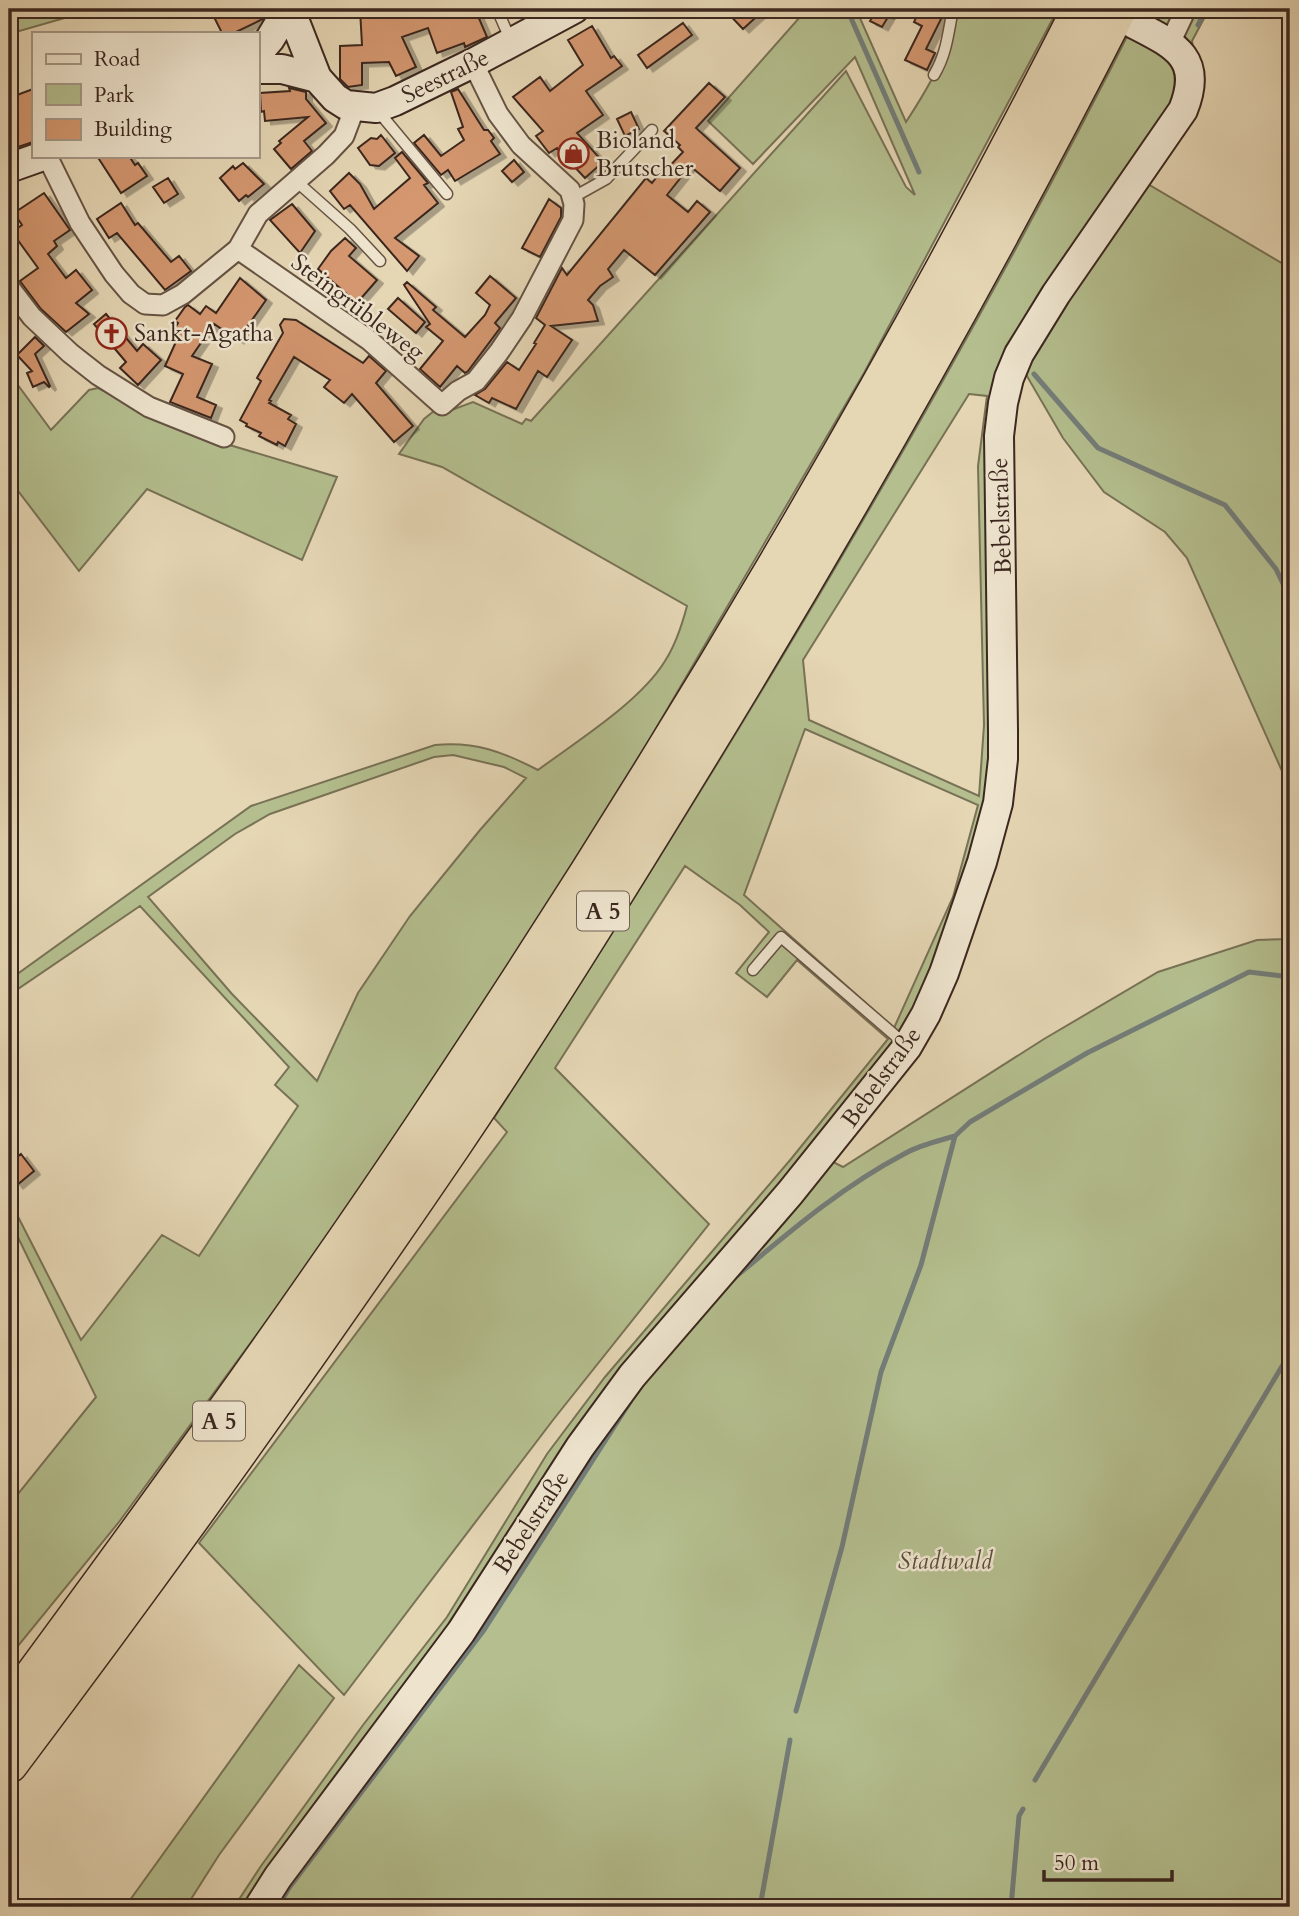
<svg xmlns="http://www.w3.org/2000/svg" width="1299" height="1916" font-family="Cardo,serif">
<defs>
<filter id="shadow"><feDropShadow dx="6" dy="3.5" stdDeviation="0" flood-color="#0004"/></filter>
</defs>
<rect width="100%" height="100%" fill="#e5d6b4"/>
<filter id="stains"><feTurbulence type="fractalNoise" baseFrequency=".00286" numOctaves="4"/><feColorMatrix values="0 0 0 0 .2 0 0 0 0 .09 0 0 0 0 .02 0 0 0 .5 -.17"/></filter>
<radialGradient id="worn" r=".72"><stop offset=".6" stop-color="#630" stop-opacity="0"/><stop offset="1" stop-color="#630" stop-opacity=".3"/></radialGradient>
<path fill="#b4be8e" stroke="#787256" stroke-width="2" fill-rule="evenodd" d="M9 9H96L9 34Z
M807 9H856L906 122C932 82 947 55 958 9H1058L864 373 651 737 512 960 324 1243 119 1522 9 1657V1505L96 1397 9 1219V1199L81 1340 162 1235 199 1256 298 1106 275 1085 289 1067 140 906 9 995V980L251 806 435 745C475 741 503 752 538 770 577 741 640 702 665 661 676 644 682 625 687 606L442 467 399 454 424 419 434 411H449L473 402 522 424 526 419 531 421 846 71 906 187 915 195 855 57 753 164 708 121ZM453 755 504 767 526 778 480 830 410 916 358 993 317 1081 232 994 148 897 235 834 270 814 434 757Z
M1141 9H1209L1192 41 1194 54 1148 184 1290 268V789L1187 558 1165 532 1104 492 1063 438 1024 371 1014 407 1010 461 1017 667 1016 749 932 1027 861 1127 831 1161 843 1167 1044 1039 1158 972 1257 940 1290 939V1907H234L261 1866 363 1725 447 1617 547 1454 605 1377 791 1159 888 1039 797 960 767 997 736 973 769 932 740 905 685 866 555 1068 709 1224 553 1420 344 1695 199 1543 507 1132 494 1118C726 758 949 392 1141 9ZM969 394 987 396 978 466 984 725 979 796 809 720 803 660ZM805 729 978 805 953 897 894 1028 744 895Z
M9 373 51 430 89 390 98 388 186 432 337 477 302 560 147 489 79 571 9 479V453L15 447 9 439Z
M299 1665 334 1698 219 1855 186 1907H125Z"/>
<g fill="none" stroke-linecap="round" stroke-linejoin="round">
<path stroke="#737d7a" stroke-width="5" d="M847 9 919 172
M1198 25 1206 9
M1034 374 1098 448 1225 505 1276 569 1290 598
M733 1279C787 1234 841 1187 904 1154 919 1145 938 1141 955 1136
M796 1711 842 1547 881 1372 921 1265 955 1136 970 1122 1087 1053 1249 972 1290 977
M1035 1780 1290 1353
M278 1907 289 1888 484 1630 630 1402
M760 1907 790 1740
M1011 1907 1019 1816 1023 1809"/>
</g>
<path fill="#d4976f" stroke="#3b271f" stroke-width="2" filter="url(#shadow)" d="M210 9H269L263 19 234 33H222Z
M360 9H372L373 13 402 12 401 9H475L487 37 465 47 464 43 437 53 428 28 402 37 416 67 396 76 389 62 362 63V85L348 87 340 79V46L362 45Z
M724 9H765L743 29Z
M877 9H888V17L882 27 870 21Z
M920 9H931L943 15 926 49 935 53 927 70 905 60 922 26 914 22Z
M683 23 692 35 647 68 638 55Z
M592 26 611 58 614 56 622 66 586 91 603 115 577 133 603 162 585 178 557 148 549 153 536 136 543 131 513 97 540 77 550 91 583 65 568 40Z
M709 83 725 97 696 128 740 168 720 191 690 166 667 195 688 212 697 201 710 212 655 275 624 250 608 269 613 277 600 286 588 300 593 305 598 321 551 326 572 340 547 377 538 371 516 409 492 398 489 403 475 395 485 389 507 362 519 370 536 344 534 343 545 325 536 318 562 268 567 275 646 178 652 183 662 170 664 172 683 152 678 147 680 145 664 131Z
M289 88 306 92V99L326 123 304 141 312 151 291 169 274 149 281 143 279 141 308 117 265 121 264 111 261 112 260 93 290 91Z
M33 89V142L9 150V98Z
M458 89 484 130H488L494 138 491 141 500 154 455 181 448 170 441 175 414 143 424 135 441 156 464 140 458 129 463 127 451 92Z
M631 112 639 129 625 136 617 119Z
M381 135 395 153 379 166 370 165 358 148 371 138 377 139Z
M402 152 428 183 424 185 438 203 395 238 419 256 407 271 350 205 344 209 330 191 349 173 360 184 374 209 410 178 395 158Z
M97 156H129L135 165 138 163 147 176 121 193Z
M514 160 524 172 512 182 502 171Z
M243 163 264 184 248 197 246 195 239 201 220 178 233 166 235 169Z
M168 178 178 194 164 203 153 187Z
M44 193 70 230 54 241 57 246 48 254 66 278 76 270 92 290 76 303 89 314 66 332 41 309 20 281 38 268 12 232 22 225 14 213Z
M549 199 561 208V217L540 257 522 248Z
M121 203 135 225 138 223 171 262 179 256 191 271 165 290 117 233 109 238 97 219Z
M292 204 315 231 300 253 270 220Z
M345 238 356 248 349 256 377 280 357 303 318 269 331 251Z
M490 276 516 298 495 323 500 328 468 371 465 373 457 366 440 387 420 369 443 341 426 327 430 324 404 285 407 282 436 307 433 310 465 337 485 315 490 305 476 293Z
M240 278 266 300 238 340 214 324 192 356 212 364 197 397 216 405 211 418 170 402 183 374 165 366 179 335 173 331 178 323 175 321 185 307 188 305 200 314 206 306 216 313Z
M398 298 425 322 416 333 388 309Z
M106 314 137 351 143 344 161 360 138 385 120 368 126 362 94 324Z
M284 319 296 320 363 363 369 356 386 371 376 383 413 426 394 442 352 394 344 403 324 387 330 380 294 357 269 400 271 401 269 403 291 415 288 419 296 424 285 446 278 442 277 445 259 436 261 433 246 426 247 424 240 420 261 381 257 378 283 333 280 325Z
M35 337 44 346 35 354 50 386 49 387 44 382 33 387 27 373 32 371 17 355Z
M21 1154 34 1171 17 1185 9 1175V1163Z"/>
<g fill="none" stroke-linecap="round" stroke-linejoin="round">
<defs>
<path id="lane" d="M497 9 510 39
M894 13 897 9
M934 75C947 53 948 33 953 9
M378 111 447 194
M296 181 350 229 380 261
M572 198 606 179 652 130
M753 970 781 937 905 1044"/>
<path id="street" d="M1170 43 1186 9
M47 156 80 223 114 274 131 294 145 304 163 305 183 294 238 249 258 214 326 155 344 136 355 107
M238 249 369 340 442 405 458 391 476 381 499 352 522 318 573 220 574 204 570 190 521 145 498 114 473 63
M9 287 32 317 70 353 98 375 149 407 224 437"/>
<path id="secondary" d="M290 9 317 78 335 98 346 105 376 108 395 101 473 63 574 9
M257 54 270 39 288 9
M257 69H282L317 78
M9 168 43 156
M259 1907 278 1877 461 1632 580 1447 632 1376 790 1193 907 1047 926 1014 944 973 982 862 998 803 1003 759V730L999 436 1003 403 1009 378 1019 354 1056 294 1183 110C1204 58 1175 45 1134 24"/>
<path id="highway" d="M9 1709C151 1516 292 1323 425 1124 664 767 887 392 1081 9
M9 1764C162 1561 310 1354 453 1144 529 1032 601 916 672 800 831 542 981 279 1118 9"/>
</defs>
<use href="#lane" stroke="#665344" stroke-width="13"/>
<use href="#street" stroke="#665344" stroke-width="23"/>
<use href="#secondary" stroke="#3b271f" stroke-width="32"/>
<use href="#highway" stroke="#3b271f" stroke-width="40"/>
<use href="#lane" stroke="#eee4ce" stroke-width="10"/>
<use href="#street" stroke="#eee4ce" stroke-width="19"/>
<use href="#secondary" stroke="#eee4ce" stroke-width="28"/>
<use href="#highway" stroke="#e5d6b4" stroke-width="37"/>
</g>
<defs>
<symbol id="shop-ring" viewBox="-11 -11 22 22"><circle r="9.5" fill="#eee4ce" stroke="#8f2418" stroke-width="1.5"/><path d="M-5-2.5h2.3a2.7 3.5 0 0 1 5.4 0H5L5.5 6h-11ZM-1.5-2.5h3a1.5 2.3 0 0 0-3 0Z" fill="#8f2418"/></symbol>
<symbol id="church-ring" viewBox="-11 -11 22 22"><circle r="9.5" fill="#eee4ce" stroke="#8f2418" stroke-width="1.5"/><path d="M-1.2-6h2.4v3.5h3.3v2.4h-3.3V6h-2.4V-.1h-3.3v-2.4h3.3Z" fill="#8f2418"/></symbol>
</defs>
<g fill-rule="evenodd">
<use href="#shop-ring" x="556" y="136" width="35" height="35"/>
<use href="#church-ring" x="94" y="316" width="35" height="35"/>
</g>
<g text-anchor="middle" stroke-width="5" stroke-linejoin="round" paint-order="stroke">
<g fill="#eee4ce" stroke="#716054" stroke-width="2">
<rect x="577" y="891.5" width="52" height="39" rx="5"/>
<rect x="193" y="1401.5" width="52" height="39" rx="5"/>
</g>
<g font-size="23" font-weight="bold" fill="#3b271f">
<text x="603" y="919">A 5</text>
<text x="219" y="1429">A 5</text>
</g>
<g font-size="24" fill="#3b271f" stroke="#eee4ce">
<text transform="translate(445 76) rotate(-26)" y="8">Seestraße</text>
<text transform="translate(358 307) rotate(37)" y="8">Steingrübleweg</text>
<text transform="translate(1001 516) rotate(-92)" y="8">Bebelstraße</text>
<text transform="translate(881 1077) rotate(-54)" y="8">Bebelstraße</text>
<text transform="translate(531 1522) rotate(-57)" y="8">Bebelstraße</text>
</g>
<g font-size="24" fill="#3b271f" stroke="#eee4ce" text-anchor="start">
<text x="596" y="148">Bioland<tspan x="596" dy="28">Brutscher</tspan></text>
<text x="134" y="341">Sankt-Agatha</text>
</g>
<g font-size="24" font-style="italic" fill="#594d3b" stroke="#eee4ce">
<text x="945" y="1569">Stadtwald</text>
</g>
</g>
<rect width="1299" height="1916" fill="none" stroke="#e5d6b4" stroke-width="35"/>
<rect x="10" y="10" width="1278" height="1895" fill="none" stroke="#3b271f" stroke-width="3.5"/>
<rect x="18" y="18" width="1264" height="1881" fill="none" stroke="#3b271f" stroke-width="2"/>
<rect x="32" y="32" width="228" height="126" fill="#eee4ce" stroke="#a69888" stroke-width="2"/>
<rect x="46" y="54" width="35" height="10" fill="#eee4ce" stroke="#a69888" stroke-width="2"/>
<text x="94" y="66" font-size="21" fill="#3b271f">Road</text>
<rect x="46" y="84" width="35" height="21" fill="#b4be8e" stroke="#a69888" stroke-width="2"/>
<text x="94" y="102" font-size="21" fill="#3b271f">Park</text>
<rect x="46" y="119" width="35" height="21" fill="#d4976f" stroke="#a69888" stroke-width="2"/>
<text x="94" y="136" font-size="21" fill="#3b271f">Building</text>
<path d="M1044 1870v10h128v-10" fill="none" stroke="#3b271f" stroke-width="3.5"/>
<text x="1054" y="1870" font-size="21" fill="#3b271f" stroke="#eee4ce" stroke-width="5" paint-order="stroke">50 m</text>
<rect width="100%" height="100%" filter="url(#stains)"/>
<rect width="100%" height="100%" fill="url(#worn)"/>
</svg>
